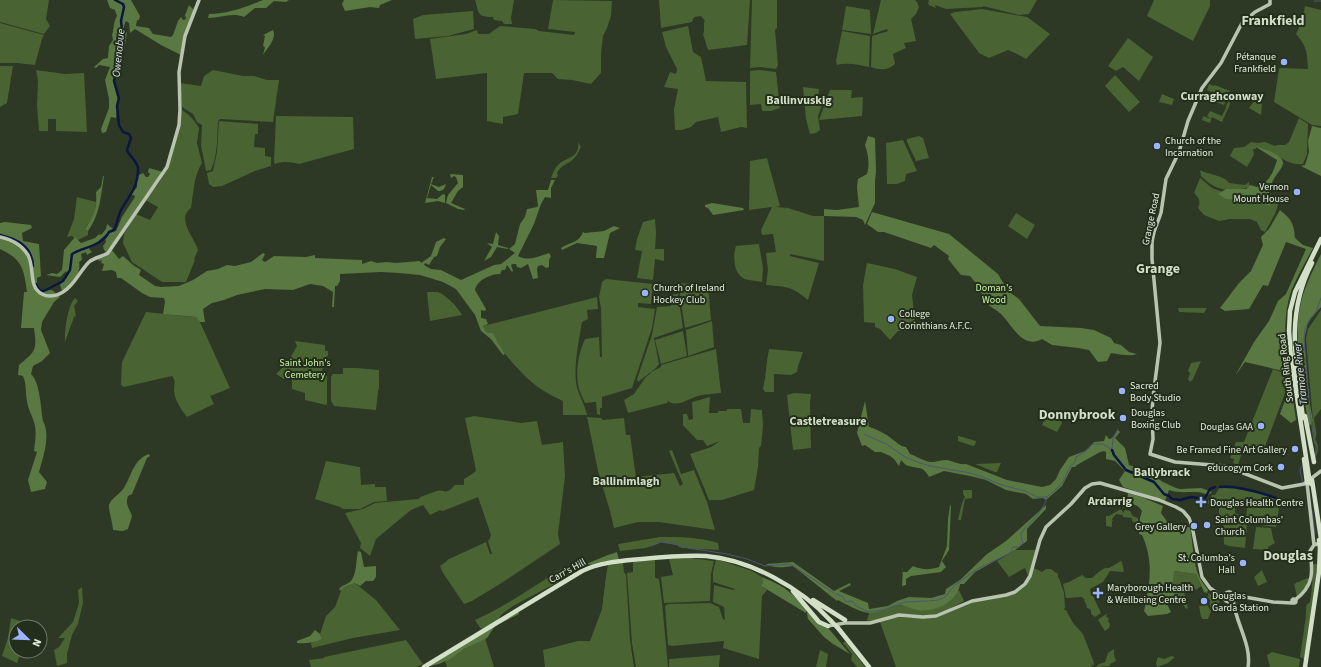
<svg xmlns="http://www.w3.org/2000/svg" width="1321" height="667" font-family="'Source Sans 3',sans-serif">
<rect width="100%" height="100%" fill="#2d3825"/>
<path fill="#496333" d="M0 0H49L46 19 50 26 44 34 0 22Z
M475 0H514L511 18 512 24H504L502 21 494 20 493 17C477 17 479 13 475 0Z
M553 0 612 1 611 16 607 28 603 36 601 53V73L591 84 572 80 558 79 552 73H524L518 114 503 117V124L487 121V73L436 79 430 39 466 34 477 30 478 34H489L500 26 535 29 539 31 574 35 575 32 548 29Z
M659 0H750L747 45 708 50 703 34 704 32V22L705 21 701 16 694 17 692 22 661 28Z
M752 0H777V28L775 30 778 65 776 69 760 67 750 68Z
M881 0H915L917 2 919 7 916 14 911 19 916 41 904 43 906 48 893 54 895 64C887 71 881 70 871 67L872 36 888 31 887 29 873 34Z
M929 0H1037L1029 14 1019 15 983 6V7L946 9 935 5 936 8 929 5 928 3Z
M1154 0H1210V6L1193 41 1147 16Z
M846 6 870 10 871 34 842 30Z
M1305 6 1321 10V126L1312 125 1274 102 1279 69 1281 68 1308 69C1307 52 1307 47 1296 34L1303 19Z
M982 9 1027 17 1050 34 1026 59 1017 54 1008 50 989 58 979 53 950 14 955 12Z
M473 11 474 29 448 36 415 39 413 19 423 15Z
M0 23 44 35 42 39 35 65 17 63H0Z
M688 26 693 52 701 57 706 81 746 82 747 128 741 127 721 132 718 117 696 122 691 127 682 130H675L674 109 678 89 664 87 670 72 676 74 677 69 666 47 662 32Z
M842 31 870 36 869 67C858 65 848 62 837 65L836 61Z
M1128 38 1153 57 1139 81 1123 67 1116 71 1108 66Z
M0 66H13L7 103 0 107Z
M36 70 65 74 84 73 87 132 56 131V119H48V131H39L37 106 38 81Z
M213 70 243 76H254L267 80H279L273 122 220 119 218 121C217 137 218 155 211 170L206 171 201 145 202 125 197 122 193 114 182 107 180 83 201 86 204 76Z
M759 70 776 72 780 108 771 111H762L761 104 750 105V71Z
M1115 75 1140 102 1129 112 1105 86Z
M1209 84 1214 86 1215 85 1230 91 1224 105 1213 101 1210 98 1213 91 1211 92 1207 90Z
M803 87 819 89 818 103H823L818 116 820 130 816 133 810 134 806 119Z
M830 90H852L851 98 863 97 862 116 819 120Z
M1162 94 1174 99 1172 105 1159 102Z
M1229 100 1230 104 1222 122 1212 117 1210 123 1202 120 1203 116 1211 119 1207 116 1210 111 1222 116 1226 108V106Z
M1255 100 1262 104 1261 115 1249 108Z
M182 110C190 115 195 121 199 128L197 143 202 163C193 178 194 192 191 208 176 219 194 237 198 250L194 259 195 260 186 282H162L132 262 123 243 124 234 136 214 150 220 158 207 145 200 158 184 168 168Z
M276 116 353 117 354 149 299 164C291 162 283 161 275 164L274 162Z
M1299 118 1308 124 1307 154 1303 164C1287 167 1273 150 1258 147H1256V149H1253L1254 155 1247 167 1230 156 1234 148 1244 147 1251 142 1258 143 1265 142 1275 146 1277 145H1285L1289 142Z
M219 121 258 124V134H255L254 147 265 148V156L271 157V166L255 171 222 186 213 187 209 184 207 173 213 171 217 152Z
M919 136 923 138 929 158 916 161 907 142V139Z
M903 140 917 171 906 174 905 181 897 184H887L886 143Z
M578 142 581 147C579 150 578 154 576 156 570 165 563 162 557 173L558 176 556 178H551C553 173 555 167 559 164 567 157 580 158 578 142Z
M767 158 780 206 776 207 788 208 813 216H824V261L790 254V256L819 263 808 300C791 286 788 287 766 285L768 270 766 253 776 252 773 234 762 235 761 230 772 207 749 210 750 161Z
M1200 170C1209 175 1224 175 1229 183L1245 185 1249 182V186C1246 189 1242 189 1238 189 1220 191 1214 188 1201 176Z
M1200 178 1212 188 1223 192 1269 200 1273 197 1279 202 1275 214 1265 232 1261 230 1257 222 1250 219H1230L1219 221 1204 215 1198 208C1201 202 1199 198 1194 193Z
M77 197 96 202 95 215 85 228 88 231V235L78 240 72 236 67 237 74 219Z
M1016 213 1035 225 1027 239 1008 226Z
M655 219 656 233 655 249H664V261L655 259 653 280 637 278 642 251 635 250 637 239 643 222Z
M759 244 763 268 762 282C757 281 754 281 749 280 734 278 732 258 736 246Z
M867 263 895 269 917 277 912 295 916 330 898 331 890 340 880 329 875 327V323L864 322 863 285Z
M606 279 653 284 651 304 638 303V307L655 309 652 328 632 388 602 397V408H600V415L597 414 596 402 585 403C583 399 581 394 579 389 575 373 578 354 585 339L599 337 600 357H602L601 308 599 297 602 282Z
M678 283 708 285 711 320 685 328Z
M427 292C430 292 435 292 438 292 446 295 458 307 462 315L430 321Z
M678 294 683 328 654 338 659 364 656 368 638 382 637 379 652 335 657 307 671 306 670 295Z
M597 297 598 309 587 310 588 319 582 322C579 340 574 363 576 382 577 394 585 403 587 415H563V401C557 398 550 395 544 391 528 382 498 350 493 333L486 332 483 326Z
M75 298 78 301 74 306 76 316 74 317 65 342C64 332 68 304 75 298Z
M1178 308H1207L1204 313 1179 312Z
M1321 310V409L1315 417V415C1312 422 1319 431 1315 439 1319 445 1319 452 1315 458L1314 457 1317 448 1314 441 1312 423 1313 421 1306 339 1308 329Z
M146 312 192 317H196L199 320 230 388 210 396 214 404 187 417C181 409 175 401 174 391 174 385 176 381 172 376L124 387 121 385 122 362Z
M712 321 714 347 688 356 686 330Z
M683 331 687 356 661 364 655 340Z
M295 341 325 345V351H328V356H327L326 360H324L322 372V374L327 376V404L326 405 305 400V393L292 389V379H284L276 374 288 362 297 346Z
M716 349 721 393C713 394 705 394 698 396 688 399 677 408 668 401L667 403 628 413 624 400 634 394 645 378 653 371 661 367V365Z
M769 349 803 352 798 366 797 372 791 375 774 374V392H765L763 389C766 376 766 363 769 349Z
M1201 361 1193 379 1190 382 1188 379 1190 373 1188 371 1191 363Z
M343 368H357L379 370V389L378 391 376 410 334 406 331 401V377L333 374H343Z
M1273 369 1289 375 1290 380 1264 449 1262 452 1244 446 1238 465 1233 463 1234 459 1230 458 1236 442H1244Z
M794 393 811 394 810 403 811 448 793 450 787 395Z
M710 397 709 413H718V411H727V409H741L743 423H750L751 409 762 410 763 426 761 446 759 448 758 467 754 490 722 500H709L690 454 711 447 720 441 707 446 703 440H697L683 425V414H687L689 420 693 419 692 402Z
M474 416 521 423 537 421 542 445 563 442 565 476 558 534 560 544 500 584 472 601 464 604 443 573 440 566 447 561V560L486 542 490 554H492L488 541 489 540 491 535 478 497 443 511 440 510 430 515 423 505 411 510 376 539 370 556 360 548 361 543 345 513 363 509 375 503 418 499 420 498V497C426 495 431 493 437 491 446 489 445 496 455 485H464V479L475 472 476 470 465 418Z
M587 417 601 418 603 420 624 418 626 435H630L636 477 674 473 680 486 683 484 669 451 672 450 681 474 694 470 707 502 715 530 659 522H638L614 528 610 511 598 471Z
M1051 417H1054L1061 420 1062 423 1057 432 1042 425 1043 422Z
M958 436H959L976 441 975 445 973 446 958 441Z
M326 461 360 467 361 485 375 484V487H386L387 501 374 502 360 509H343L340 507 315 499Z
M1001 463 997 472H995L975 464Z
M1220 487H1228L1263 494 1279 499V500L1275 502V505L1279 507 1277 525 1276 527 1252 524 1246 522 1247 507 1244 506V505H1255L1237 503H1236L1235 513 1239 515 1219 519V504L1235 503 1206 504 1212 495H1215Z
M963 490H972V498L965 499 961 520H958C960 512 961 503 965 497L963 494Z
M1119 510H1122L1123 513 1125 510 1130 511C1132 515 1133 517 1138 518V525L1132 521V518L1123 517V515L1116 514 1112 519 1113 521H1112V527L1106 526V516H1109Z
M1238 517 1243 523 1247 525 1245 548 1229 546 1224 544 1223 520Z
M1256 527 1271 528 1273 538 1275 543 1268 547V550L1253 549Z
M660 537C680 537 699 537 718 543L719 550 682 548 676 545 662 542 646 548 620 551 618 544Z
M1015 550H1036L1028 576 1025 568 1009 577 997 561Z
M690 558 714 561 711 574 710 601 664 603 661 577 673 575 669 559Z
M716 559 752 571 762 577 763 582 761 586 767 590 762 596 759 659 723 648 724 641 672 646 668 645 665 606 668 604 710 603 719 607 723 619 725 620 724 607 713 602 714 585 733 590 735 589 713 582V572Z
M655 560V578L659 579 662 602 668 667H636L632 643 627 573 633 572V562Z
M1121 561 1122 562 1124 572 1110 571 1103 582 1090 589 1091 594 1093 596 1101 613 1095 617 1091 614V610L1086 607 1087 606 1084 600H1085L1082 597 1066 598 1063 584 1069 582 1082 575 1086 578H1092L1100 571 1105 568H1109Z
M623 563 624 572 626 575 630 640 634 667H545L543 650 578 641H590L602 609 606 576 608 565Z
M1313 564H1319L1304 659 1300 657 1306 616V607L1307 605 1305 606 1310 602C1312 588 1313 577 1313 564Z
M563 568 560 581 513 606 502 614 496 622 481 629 475 620C506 606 534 586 563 568Z
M1034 568 1042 572 1046 569H1051L1058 574V578H1059L1064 593 1065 607 1064 610H1066L1073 623 1083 634 1093 660 1094 664 1093 666 1091 663 1092 667H896L880 622 897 617 930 618 973 602 1001 597 1021 589Z
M1262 570 1267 582 1258 586 1254 577Z
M1174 571 1196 574 1201 586 1196 590 1191 584 1182 590 1184 592 1188 608 1186 609 1173 590Z
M1308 578H1309L1305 589 1297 597 1294 583 1295 584 1297 582H1300V581Z
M355 583 376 600 400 630 353 638 312 648 311 643 322 639 320 634 326 616 335 607 341 591 344 587Z
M82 587 83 603 78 624 72 635 67 654V663L57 666 54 650 59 647 65 638H58L73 622 79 603 78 590Z
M959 590 964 601C953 607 942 614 930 615 920 616 911 614 901 614 890 614 879 620 868 622L867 620 869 613 898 605 907 606 916 610 949 602Z
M1209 593 1211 595 1214 593 1221 598 1219 603 1212 608 1210 607V600L1207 596 1209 597 1208 595Z
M1207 605 1211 611 1208 619H1203L1201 617 1199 606Z
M1108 613 1106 616 1109 619 1108 621 1110 624 1109 628 1105 631 1098 620 1100 618Z
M11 618 30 624V627H16V651H21L17 663 2 656 8 638Z
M485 638 494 667H447L445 661 464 649Z
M406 640 423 664 416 667H311L309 660 324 658V657Z
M844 642H846L865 667H857L851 660 852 654 843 643Z
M1114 649V655L1116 661 1110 664V666L1096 667 1099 664 1105 662 1108 653Z
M820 650 828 654 826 667H816Z
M1272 652 1300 659 1299 667H1270L1267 655Z
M720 655 719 667H669V659Z
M1171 656 1175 657 1168 663 1157 667 1156 663 1158 657 1164 659Z"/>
<path fill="#5a7841" d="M107 0H131L140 16 139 20H137L136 26 149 28 153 34 171 37 173 35 178 21 181 17 183 20 186 19 185 15 189 5 194 10 181 55 161 45 135 29 130 33 129 23 126 21C123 27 123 29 127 33L124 51 120 63 123 33 119 32 118 69 113 80 118 101 116 118 111 117 106 132 102 133 101 129 109 108V99L105 80 110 67 99 65 96 68 94 67 103 59 108 58 109 46 113 40 112 35C114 29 113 22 117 16L115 10 110 8Z
M263 0H289L286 2 274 1 266 8H255L244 17C232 12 221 18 208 18L209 14C228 14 246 7 263 0Z
M344 0H392L380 5 379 8 370 7 345 11 342 4Z
M273 30C277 39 268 47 263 55L265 47 263 46 265 36 263 35Z
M1312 126 1321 128V176L1301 166 1305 165 1309 152 1308 141Z
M868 136 875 138 876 171 875 181V203L865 225 863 220 856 217 824 216V209L837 210 859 207 857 187 858 179 867 174C870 164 868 154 865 145Z
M1256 147C1263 147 1285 156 1283 164 1282 168 1279 171 1277 174 1273 180 1269 187 1269 195 1270 198 1271 200 1271 203L1270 206 1256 200 1226 199 1218 194 1226 189H1246L1250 185 1257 187C1269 183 1274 171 1277 160Z
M149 168 163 172 107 253 104 250 103 246 106 242 105 238 110 232 116 231 122 217 135 197 134 195H131L137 187V176L143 173 146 177H148L150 174 148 172Z
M450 174 463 175V187L458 191 451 203 465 209 464 210 458 209 446 203 448 195 458 183 456 177 454 176 451 178Z
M103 176H104C101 195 100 215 88 231L85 229C95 214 97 209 96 192L101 187Z
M432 177H434L431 184 439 187 446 184C444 189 444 191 438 191L431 185 427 198 437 199 443 194 445 195V203L438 201 425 203Z
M551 180H555L551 188V198L545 197 541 204 534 224 518 256C529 262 539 256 549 253L551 256 549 260V267L546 268 542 265 538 266 537 269 538 278 533 279 528 264 521 268 517 267 516 264H513L511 265 513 271 512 272 507 265 505 270H502L500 274C491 274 477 280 475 290L486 309 485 311 481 310V318L486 319 488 324 483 326 486 332 493 333 498 343 505 354 503 355 491 339 481 331 475 315 456 289 443 282 420 275 399 273 381 272 340 274V281L337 286H335L334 307H332L333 292 323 286 310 284 293 290 265 289 237 295 224 300 212 303 203 309 205 322H200L196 317 163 314 165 302 164 298 150 297 142 293 121 278H117L116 272 112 270 102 271 104 264 101 263 102 260 99 261 98 259 105 257 112 250 119 259 123 256 133 265 141 270 139 275 155 286 161 287 179 286 193 280 207 271 218 269 227 265 235 266 251 262 263 253 265 254 262 260 265 262 274 256 306 257 315 255V258L362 260V264L371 261 377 263 387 262 396 263 420 261 421 263 431 256 436 242 444 238 446 239 440 247 437 256 434 257 429 265 425 263 424 265 431 269 441 270 461 280 494 265 501 264 515 253 509 249 515 244 520 224 525 217 527 209 537 207 538 206 536 190H548Z
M712 203 743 208 744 210 713 215 708 208 705 207V205Z
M1280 210C1291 219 1294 223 1295 238L1303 245 1313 248C1306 261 1298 275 1292 289 1277 330 1291 379 1296 420L1291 423 1280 414 1291 384 1289 375 1279 370 1245 362 1235 376 1254 342 1269 321 1278 301 1286 294 1306 249 1286 242 1268 286 1263 285 1249 309 1225 311 1220 308 1239 283 1251 271 1263 245 1261 237 1269 229Z
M872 212 949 234 998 274 1008 291 1019 299 1040 326 1081 328 1094 330 1111 338 1114 343 1121 345 1129 352 1137 354C1129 357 1120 354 1111 353L1107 361 1098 362 1089 350 1078 348 1052 345 1042 339C1023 350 1012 325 1001 314 997 310 990 307 986 303 982 299 982 293 980 288 977 284 973 280 970 276L961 275 948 259 949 256 934 245 931 248 884 232H878L867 224Z
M5 222 31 225 32 228 22 233 23 241 39 244 41 276 37 278V288L40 291 52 290 60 297 54 302 42 322 41 330 50 353 42 361 33 366 31 374C40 382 41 409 43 421 51 436 43 457 39 472L47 482 45 489 31 492 28 480 37 452 34 451C35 442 37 431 34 422 32 415 28 409 27 401 25 392 27 385 23 376L18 375 19 365C36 351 37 350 34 328H21L24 292H27C24 269 22 259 0 249V223Z
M107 224 113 229C105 234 99 242 90 247L89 249 92 252 87 255 86 252 81 254 82 260 79 262C82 271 71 289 62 291L60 285 68 275 66 271 60 277 46 275 52 273 57 274 62 270 64 250 75 237 81 243 95 238 98 235 102 234 106 229Z
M614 226 620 228 610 233 604 258H596L597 246 577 243 562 250 561 248C570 242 579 243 583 232L585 233 604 231Z
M496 232 499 236 498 245 508 248V249L497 247 491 257 484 261 492 247 487 243 493 244Z
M1321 254V307L1308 322 1304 340 1309 399 1313 421 1309 427C1303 386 1292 343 1301 302 1305 286 1313 270 1321 254Z
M865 401 869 427C875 428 888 435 892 439 898 443 899 446 906 447L910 454C916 456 926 462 931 462 936 462 941 460 947 460 953 461 959 465 966 464L1007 480 1042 487 1050 485 1056 479 1060 470 1069 457 1085 451 1094 442 1104 441 1106 435 1109 439 1112 438 1118 430 1120 432 1115 438 1125 448 1129 465 1145 470 1163 482 1176 488 1180 489 1201 488 1212 492 1208 495C1196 489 1184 495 1169 490L1165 501 1123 487 1119 480 1125 471 1115 461 1106 459V452L1104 451 1100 452 1077 465 1075 467H1072L1062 486 1046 500 1043 498 1033 499 1026 494 1006 490 986 480 970 476 944 471 929 477C923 466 920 469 909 466 906 466 903 462 901 460L899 466 894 459 890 456 881 452H875L865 445 862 446 857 433Z
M149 454 150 456 147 458 132 494 128 496C125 504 129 508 132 516L128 529 123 531 113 530C113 524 108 508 109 505 111 498 122 493 125 486 132 474 134 459 149 454Z
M1128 493 1144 498 1163 506 1161 513 1174 531 1183 527H1190C1193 542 1193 567 1201 580 1203 583 1206 587 1208 590L1207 593 1204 592 1196 574 1174 571 1173 590 1176 594 1166 602 1171 612 1167 614 1148 616 1144 611C1150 585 1154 561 1142 535L1139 534 1140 518 1142 511C1136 501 1126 507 1128 493Z
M950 505 951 506 949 550 942 561 946 567 941 572 911 576 906 579V585L902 586 903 565V572H907L913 566C922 570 930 570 939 567L947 546 948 520Z
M1046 505V509L1027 529V541L1015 550 975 572 964 584H960C958 602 934 613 917 610 910 609 906 605 899 605 890 606 878 614 869 613 862 613 845 604 838 600L837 601 793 566C785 567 773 569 766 564L793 562 834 591 850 583 851 585 839 591 868 603 869 609 888 606 897 601 909 597 931 598 945 594 946 589 960 580 987 554 1006 541Z
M358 551 361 552 364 567 376 566V577L373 581H366L360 586 355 583 344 587 341 591 339 589C342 585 346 585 350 582 357 576 356 559 358 551Z
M617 552 619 560 593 565 586 564 608 555Z
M762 577C784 586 792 592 807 610L806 613 761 586 763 582Z
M518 611 519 614 495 626 487 638 464 649 450 659 439 664 426 667Z
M808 611 829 629 850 654 833 644 824 637 808 619 807 613Z
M315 630 320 634 322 639C314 643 306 644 297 643V641L310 636Z"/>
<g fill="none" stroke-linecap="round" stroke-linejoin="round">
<path stroke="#4d5672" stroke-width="1" d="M1314 1H1321
M1317 311 1321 307
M864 434 888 445 905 457 920 463 930 466 970 473 982 477 1002 485 1025 491 1037 497H1046L1052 493 1063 482 1070 467 1075 462 1076 457 1086 451 1093 444H1103L1112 450
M1112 449 1113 439 1118 429
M1316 453V446L1314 441 1310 413 1304 338 1305 328 1312 316 1316 312 1321 298
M1301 467 1300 471 1303 483
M1312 511 1315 534
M651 546 661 542 687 546 688 548 727 554 747 559 765 566 790 564 834 593
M836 594 842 596 846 602 852 601 856 606 869 612 883 610 905 602 927 601
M929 601 938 600 945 597 954 586 969 575 979 568 1010 553 1013 547H1019L1023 543 1021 537V533C1029 524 1046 508 1047 497"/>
<path stroke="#0c1643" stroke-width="2.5" d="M0 235C17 239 32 246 33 266
M36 284 40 291H44L63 281 70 270 72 254C84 247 102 246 109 232L114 230C117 225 118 216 121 210 129 196 139 186 138 168 137 161 129 156 127 150L131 138 129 134 123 132 119 125 117 106 119 98 114 81 116 70 118 39 122 30 121 21 124 7 123 4 115 0
M1112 450 1114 455 1126 470 1154 482 1164 494 1169 496 1172 499 1180 500 1191 497 1199 498H1205L1210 489 1215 487
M1220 487C1238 485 1262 493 1279 499"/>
<path stroke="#b8c4af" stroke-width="3.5" d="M1270 0V4L1255 12 1242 23 1221 63 1202 88 1188 121 1179 152 1166 179 1161 213 1154 232 1152 242V259L1160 343 1153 397 1152 412 1153 439 1150 454 1175 462 1225 466 1282 488 1304 484 1321 471
M0 237C12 240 21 244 28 255 35 268 28 287 42 294 49 298 56 296 63 292 75 285 79 272 89 262 95 257 102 257 108 253L167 167 179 125 180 109 179 72 185 36 199 0
M1307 483 1314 545
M1233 595 1273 602 1292 603
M1224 598V594L1228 592H1230L1233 595
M1292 601a2 2 0 1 1 4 0a2 2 0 1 1-4 0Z
M1233 599C1235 622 1252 645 1248 667
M1295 600C1314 586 1313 572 1310 551L1314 545 1320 543
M828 626 845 623H870L899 615 923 617 936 616 972 601 1006 595 1015 592 1025 584 1030 576 1040 540 1046 527 1071 504 1085 488 1092 484 1100 483 1159 500 1176 507 1183 511 1189 518 1192 526 1202 577 1210 588 1224 598 1226 601 1233 604"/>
<path stroke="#d1e0c7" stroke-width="4.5" d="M1305 416 1314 462
M1303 418C1296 364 1285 315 1312 263
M1304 459 1307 483
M1309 477 1291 358 1289 331 1290 311 1295 292 1321 239
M1312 480 1321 539
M793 591 819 622 828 626
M813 600 845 620
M838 628 869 667
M424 667 582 571C601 562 621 561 642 559 663 557 684 555 706 556 751 560 801 588 831 621
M1305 667 1319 572 1320 548"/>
<path stroke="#d1e0c7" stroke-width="4.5" d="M1309 477 1311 484
M1319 540 1320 548
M831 621 838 628"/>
</g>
<g fill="#9cb4fd" stroke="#232e1b" stroke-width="1.5">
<circle cx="1284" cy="62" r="4"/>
<circle cx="1157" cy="146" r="4"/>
<circle cx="1297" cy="192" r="4"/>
<circle cx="645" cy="293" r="4"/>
<circle cx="891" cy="319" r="4"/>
<circle cx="1122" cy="391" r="4"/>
<circle cx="1123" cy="418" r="4"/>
<circle cx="1261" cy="426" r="4"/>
<circle cx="1295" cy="449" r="4"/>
<circle cx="1281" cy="467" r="4"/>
<path d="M1199 496h4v4h4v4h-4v4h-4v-4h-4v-4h4z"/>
<circle cx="1207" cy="525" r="4"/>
<circle cx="1194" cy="526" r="4"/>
<circle cx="1243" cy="563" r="4"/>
<path d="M1096 587h4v4h4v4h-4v4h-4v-4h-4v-4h4z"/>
<circle cx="1204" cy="601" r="4"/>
</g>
<g text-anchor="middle" stroke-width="4" stroke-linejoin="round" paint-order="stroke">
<g font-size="10" fill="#e5ece0" stroke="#232e1b" text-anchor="start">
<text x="1276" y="60" text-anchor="end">Pétanque<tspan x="1276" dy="12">Frankfield</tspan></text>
<text x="1165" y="144">Church of the<tspan x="1165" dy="12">Incarnation</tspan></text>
<text x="1289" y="190" text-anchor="end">Vernon<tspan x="1289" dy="12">Mount House</tspan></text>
<text x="653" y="291">Church of Ireland<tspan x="653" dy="12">Hockey Club</tspan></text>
<text x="899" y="317">College<tspan x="899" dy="12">Corinthians A.F.C.</tspan></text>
<text x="1130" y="389">Sacred<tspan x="1130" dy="12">Body Studio</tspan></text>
<text x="1131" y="416">Douglas<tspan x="1131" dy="12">Boxing Club</tspan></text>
<text x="1253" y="430" text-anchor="end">Douglas GAA</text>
<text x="1287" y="453" text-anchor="end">Be Framed Fine Art Gallery</text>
<text x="1273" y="471" text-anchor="end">educogym Cork</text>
<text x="1210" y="506">Douglas Health Centre</text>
<text x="1215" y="523">Saint Columbas'<tspan x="1215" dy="12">Church</tspan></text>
<text x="1186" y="530" text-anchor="end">Grey Gallery</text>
<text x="1235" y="561" text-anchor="end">St. Columba's<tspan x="1235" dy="12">Hall</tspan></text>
<text x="1107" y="591">Maryborough Health<tspan x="1107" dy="12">&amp; Wellbeing Centre</tspan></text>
<text x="1212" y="599">Douglas<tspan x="1212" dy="12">Garda Station</tspan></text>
</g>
<g font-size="10" fill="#e5ece0" stroke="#232e1b">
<text transform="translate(1150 219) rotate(-78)" y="4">Grange Road</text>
<text transform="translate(1285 368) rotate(-97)" y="4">South Ring Road</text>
<text transform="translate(567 570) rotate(-29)" y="4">Carr's Hill</text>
</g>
<g font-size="10" fill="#c6f3a1" stroke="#232e1b">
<text x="994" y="291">Doman's<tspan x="994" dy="12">Wood</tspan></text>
<text x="305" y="366">Saint John's<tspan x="305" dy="12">Cemetery</tspan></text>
</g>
<g font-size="11" font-style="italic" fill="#d9dfef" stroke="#232e1b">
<text transform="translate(118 53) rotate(-84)" y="4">Owenabue</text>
<text transform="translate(1300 374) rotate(-96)" y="4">Tramore River</text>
</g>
<g font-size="12" font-weight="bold" fill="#d1dfc7" stroke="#232e1b">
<text x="1222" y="100">Curraghconway</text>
<text x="799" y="104">Ballinvuskig</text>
<text x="828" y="425">Castletreasure</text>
<text x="1162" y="476">Ballybrack</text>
<text x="626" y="485">Ballinimlagh</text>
<text x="1110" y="505">Ardarrig</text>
</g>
<g font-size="14" font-weight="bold" fill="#d1dfc7" stroke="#232e1b">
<text x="1273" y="25">Frankfield</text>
<text x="1158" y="273">Grange</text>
<text x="1077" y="419">Donnybrook</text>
<text x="1288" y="560">Douglas</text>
</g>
</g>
<g transform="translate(28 639) rotate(113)"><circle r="19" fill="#232e1b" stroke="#717a6a"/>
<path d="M0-3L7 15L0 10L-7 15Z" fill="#9cb4fd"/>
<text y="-6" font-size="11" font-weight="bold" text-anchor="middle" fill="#e5ece0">N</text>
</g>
</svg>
